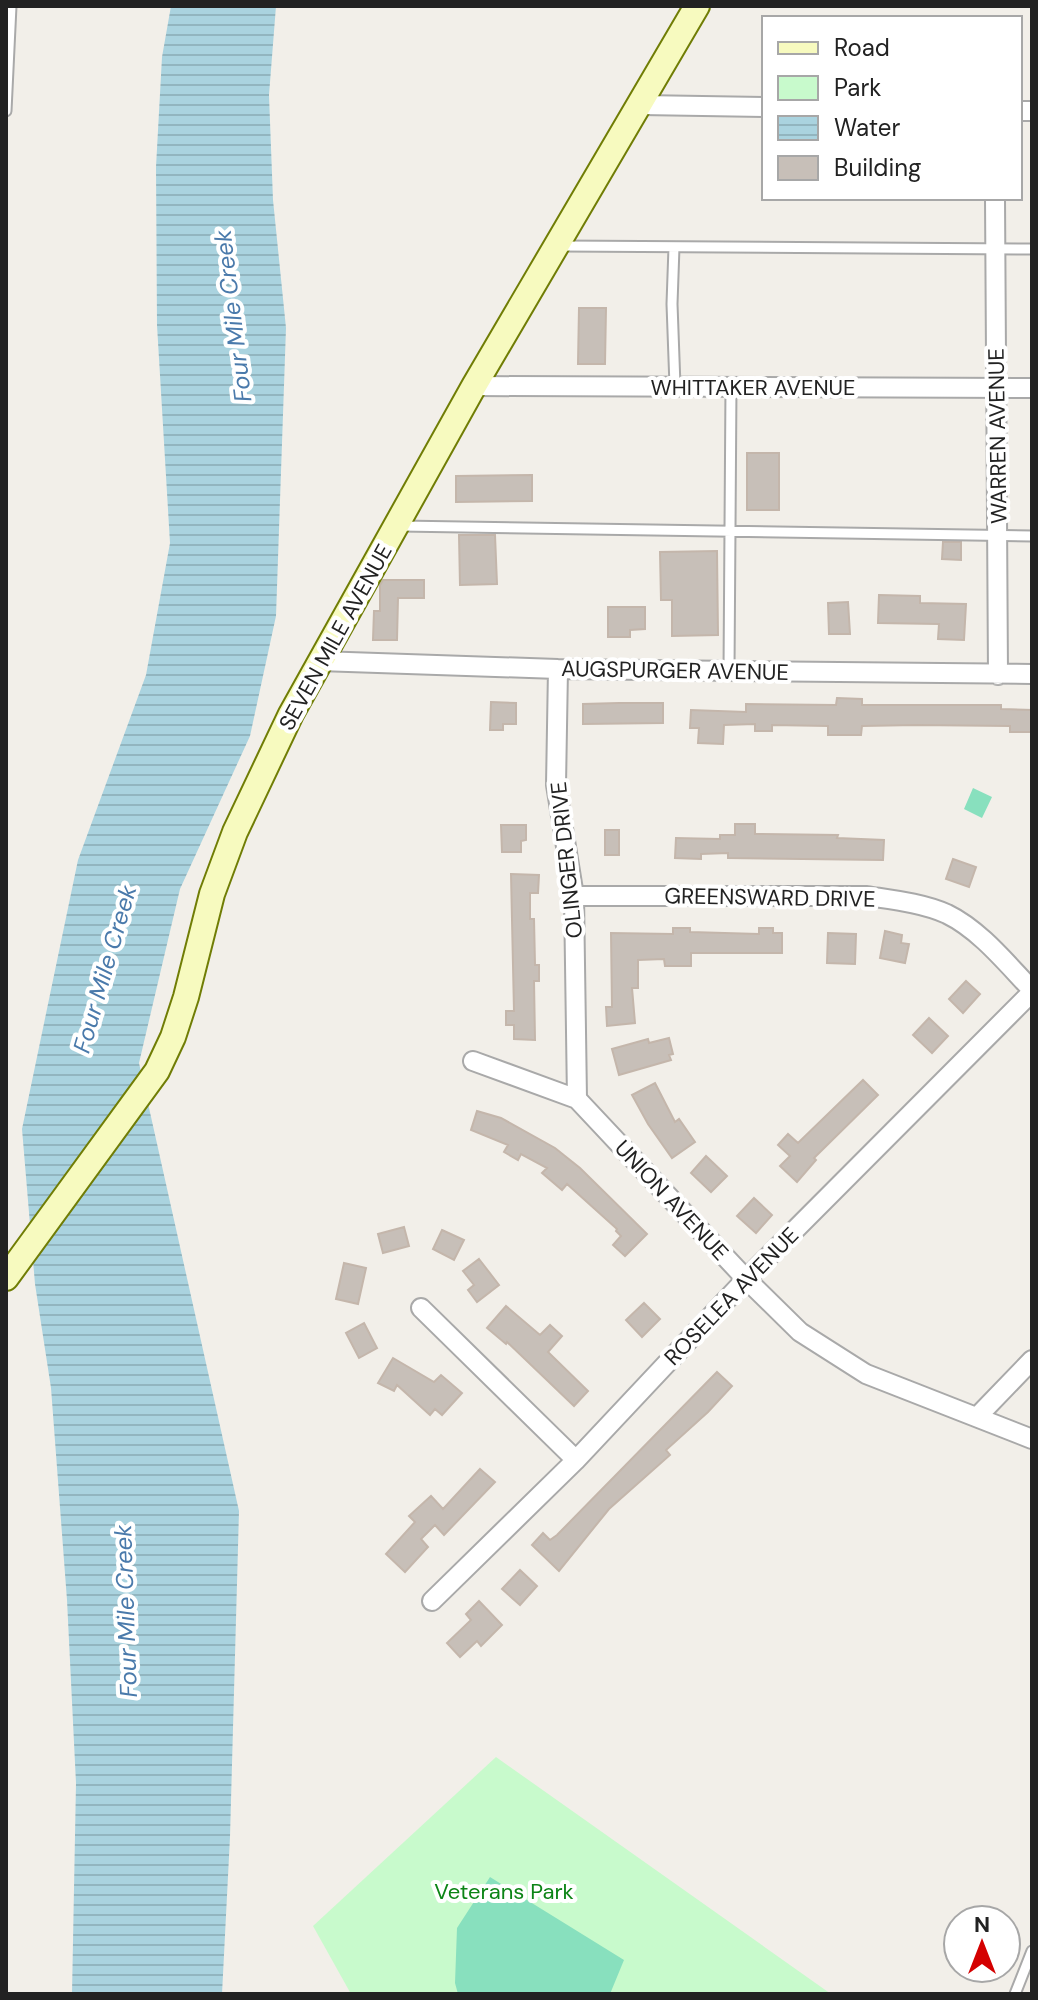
<svg xmlns="http://www.w3.org/2000/svg" width="1038" height="2000" font-family="'DM Sans',sans-serif">
<defs>
<pattern id="water-rules" width="6" height="5" patternUnits="userSpaceOnUse" patternTransform="scale(2)"><rect width="6" height="5" fill="#aad3df"/><path d="M0 2.5h6" fill="none" stroke="#92b5bf"/></pattern>
</defs>
<rect width="100%" height="100%" fill="#f2efe9"/>
<path fill="#c8facc" d="M496 1757 831 1994H351L313 1926Z"/>
<path fill="#88e0be" d="M973 788 992 797 982 818 964 809Z
M490 1877 624 1960 610 1994H458L455 1983 457 1928Z"/>
<path fill="url(#water-rules)" d="M171 6H276L269 95 273 200 286 328 276 616 250 736 180 889 139 1063 239 1511 230 1837 222 1994H72L76 1783 67 1600 51 1388 35 1284 22 1129 78 860 146 675 170 543 157 325 156 167 162 57Z"/>
<path fill="#c7bfb8" stroke="#c4b6ab" stroke-width="2" d="M579 308H606L605 364H578Z
M747 453H779V510H747Z
M532 475V501L456 502V476Z
M459 535H495L497 584 460 585Z
M943 542H961V560L942 559Z
M717 551 718 635 672 636V600H661L660 552Z
M383 580H424V598H398L397 640H373L374 611H380V585Z
M879 595 920 596V603L966 604 964 640 938 639 939 624 878 623Z
M848 602 850 634H829L828 603Z
M608 607H645V629L630 630V637H608Z
M837 698 862 699V705H1001V709L1032 710V732H1010V726L916 725 862 726 861 735H828V726L772 725V731H755V724L724 725 723 744 698 743 699 728H690L691 710 746 712V704L836 705Z
M491 702 516 703V724H503V730H490Z
M619 703H663V723L583 724V704Z
M735 824H755V834L838 835 837 838 884 840 883 860 728 858V853L701 854V859L675 858 676 838 720 839V835H735Z
M501 825H526V840L521 841V852H502Z
M605 830H619V855H605Z
M953 859 976 867 969 887 946 879Z
M511 874 539 875 538 893H530V919H534L535 965H539V981H534L535 1040 514 1039V1025H506V1011H514Z
M673 928H690V932L759 934V928H773V933H782V953H691V966H665L664 959 638 960V988H632L635 1023 607 1026 606 1007H612L611 933 673 934Z
M885 931 902 935 901 943 909 944 905 963 880 958Z
M828 933 856 934 855 964 827 963Z
M966 981 980 994 963 1013 949 999Z
M929 1018 948 1036 932 1053 913 1035Z
M669 1038 673 1054 669 1055 671 1060 619 1075 612 1049 648 1039 649 1043Z
M863 1080 878 1095 814 1158 816 1160 797 1182 780 1166 790 1156 778 1145 788 1134 798 1143Z
M655 1083 675 1122 679 1119 695 1142 672 1158 648 1124 632 1095Z
M477 1111 501 1118 555 1148 580 1168 647 1234 625 1256 613 1245 621 1236 616 1231 617 1229 567 1184 562 1190 542 1173 547 1168 521 1154 518 1160 504 1152 508 1145 471 1130Z
M706 1156 727 1176 711 1192 691 1173Z
M754 1198 772 1215 756 1233 737 1216Z
M404 1227 409 1246 383 1253 378 1234Z
M442 1230 464 1240 454 1260 433 1249Z
M479 1259 499 1285 477 1302 468 1290 474 1285 463 1271Z
M344 1263 366 1268 358 1304 336 1299Z
M644 1303 660 1319 642 1337 626 1320Z
M506 1306 540 1335 550 1325 562 1336 548 1352 588 1391 574 1406 507 1342 506 1344 487 1328Z
M364 1323 377 1348 359 1358 346 1333Z
M393 1358 434 1382 441 1375 462 1393 442 1415 435 1409 430 1415 397 1385 394 1391 378 1383Z
M717 1372 732 1386 708 1412 666 1450 670 1455 609 1509 559 1571 532 1545 543 1533 550 1540 557 1535Z
M480 1469 495 1482 444 1535 435 1525 421 1539 428 1547 405 1572 386 1554 415 1522 409 1516 431 1496 443 1509Z
M520 1570 537 1586 520 1605 502 1589Z
M479 1601 502 1625 481 1646 477 1641 460 1657 447 1643 471 1620 466 1614Z"/>
<g fill="none" stroke-linecap="round" stroke-linejoin="round">
<defs>
<path id="lane" d="M6 111 11 6
M560 246 1032 249
M674 247 672 304 675 386
M400 526 1032 536
M729 671 731 386
M1015 1994 1032 1951"/>
<path id="street" d="M641 105 764 107
M1020 111H1032
M995 198 998 675
M474 386 1032 388
M319 661 558 669 1032 674
M558 669 556 785 574 896 577 1099
M574 896H867C893 900 922 903 947 914 980 930 1007 964 1032 990
M473 1061 577 1099 746 1279 800 1332 866 1374 1032 1439
M421 1308 576 1460
M977 1417 1032 1360
M432 1601 576 1460 746 1279 1032 992"/>
<path id="secondary" d="M6 1278 157 1071 173 1037 186 997 212 894 235 832 291 714 474 386 697 6"/>
</defs>
<use href="#lane" stroke="#a9a9a9" stroke-width="13"/>
<use href="#street" stroke="#a9a9a9" stroke-width="22"/>
<use href="#secondary" stroke="#707d05" stroke-width="28"/>
<use href="#lane" stroke="#fff" stroke-width="9"/>
<use href="#street" stroke="#fff" stroke-width="18"/>
<use href="#secondary" stroke="#f7fabf" stroke-width="24"/>
</g>
<g text-anchor="middle" stroke-width="8" stroke-linejoin="round" paint-order="stroke">
<g font-size="22" fill="#222" stroke="#fff">
<text x="753" y="395">WHITTAKER AVENUE</text>
<text transform="translate(997 436) rotate(-91)" y="8">WARREN AVENUE</text>
<text transform="translate(335 637) rotate(-61)" y="8">SEVEN MILE AVENUE</text>
<text transform="translate(675 670) rotate(1)" y="8">AUGSPURGER AVENUE</text>
<text transform="translate(566 860) rotate(-96)" y="8">OLINGER DRIVE</text>
<text transform="translate(770 897) rotate(1)" y="8">GREENSWARD DRIVE</text>
<text transform="translate(672 1200) rotate(47)" y="8">UNION AVENUE</text>
<text transform="translate(731 1296) rotate(-46)" y="8">ROSELEA AVENUE</text>
</g>
<g font-size="22" fill="#0c8416" stroke="#fff">
<text x="504" y="1899">Veterans Park</text>
</g>
<g font-size="24" font-style="italic" fill="#4a7aab" stroke="#fff">
<text transform="translate(233 316) rotate(-97)" y="8">Four Mile Creek</text>
<text transform="translate(105 969) rotate(-74)" y="8">Four Mile Creek</text>
<text transform="translate(126 1611) rotate(-92)" y="8">Four Mile Creek</text>
</g>
</g>
<rect width="1038" height="2000" fill="none" stroke="#222222" stroke-width="16"/>
<rect x="762" y="16" width="260" height="184" fill="#ffffff" stroke="#a7a7a7" stroke-width="2"/>
<rect x="778" y="42" width="40" height="12" fill="#f7fabf" stroke="#a7a7a7" stroke-width="2"/>
<text x="834" y="56" font-size="24" fill="#222222">Road</text>
<rect x="778" y="76" width="40" height="24" fill="#c8facc" stroke="#a7a7a7" stroke-width="2"/>
<text x="834" y="96" font-size="24" fill="#222222">Park</text>
<rect x="778" y="116" width="40" height="24" fill="url(#water-rules)" stroke="#a7a7a7" stroke-width="2"/>
<text x="834" y="136" font-size="24" fill="#222222">Water</text>
<rect x="778" y="156" width="40" height="24" fill="#c7bfb8" stroke="#a7a7a7" stroke-width="2"/>
<text x="834" y="176" font-size="24" fill="#222222">Building</text>
<g transform="translate(982 1944)"><circle r="38" fill="#ffffff" stroke="#a7a7a7" stroke-width="2"/>
<path d="M0-6L14 30L0 20L-14 30Z" fill="#d40000"/>
<text y="-12" font-size="22" font-weight="bold" text-anchor="middle" fill="#222222">N</text>
</g>
</svg>
